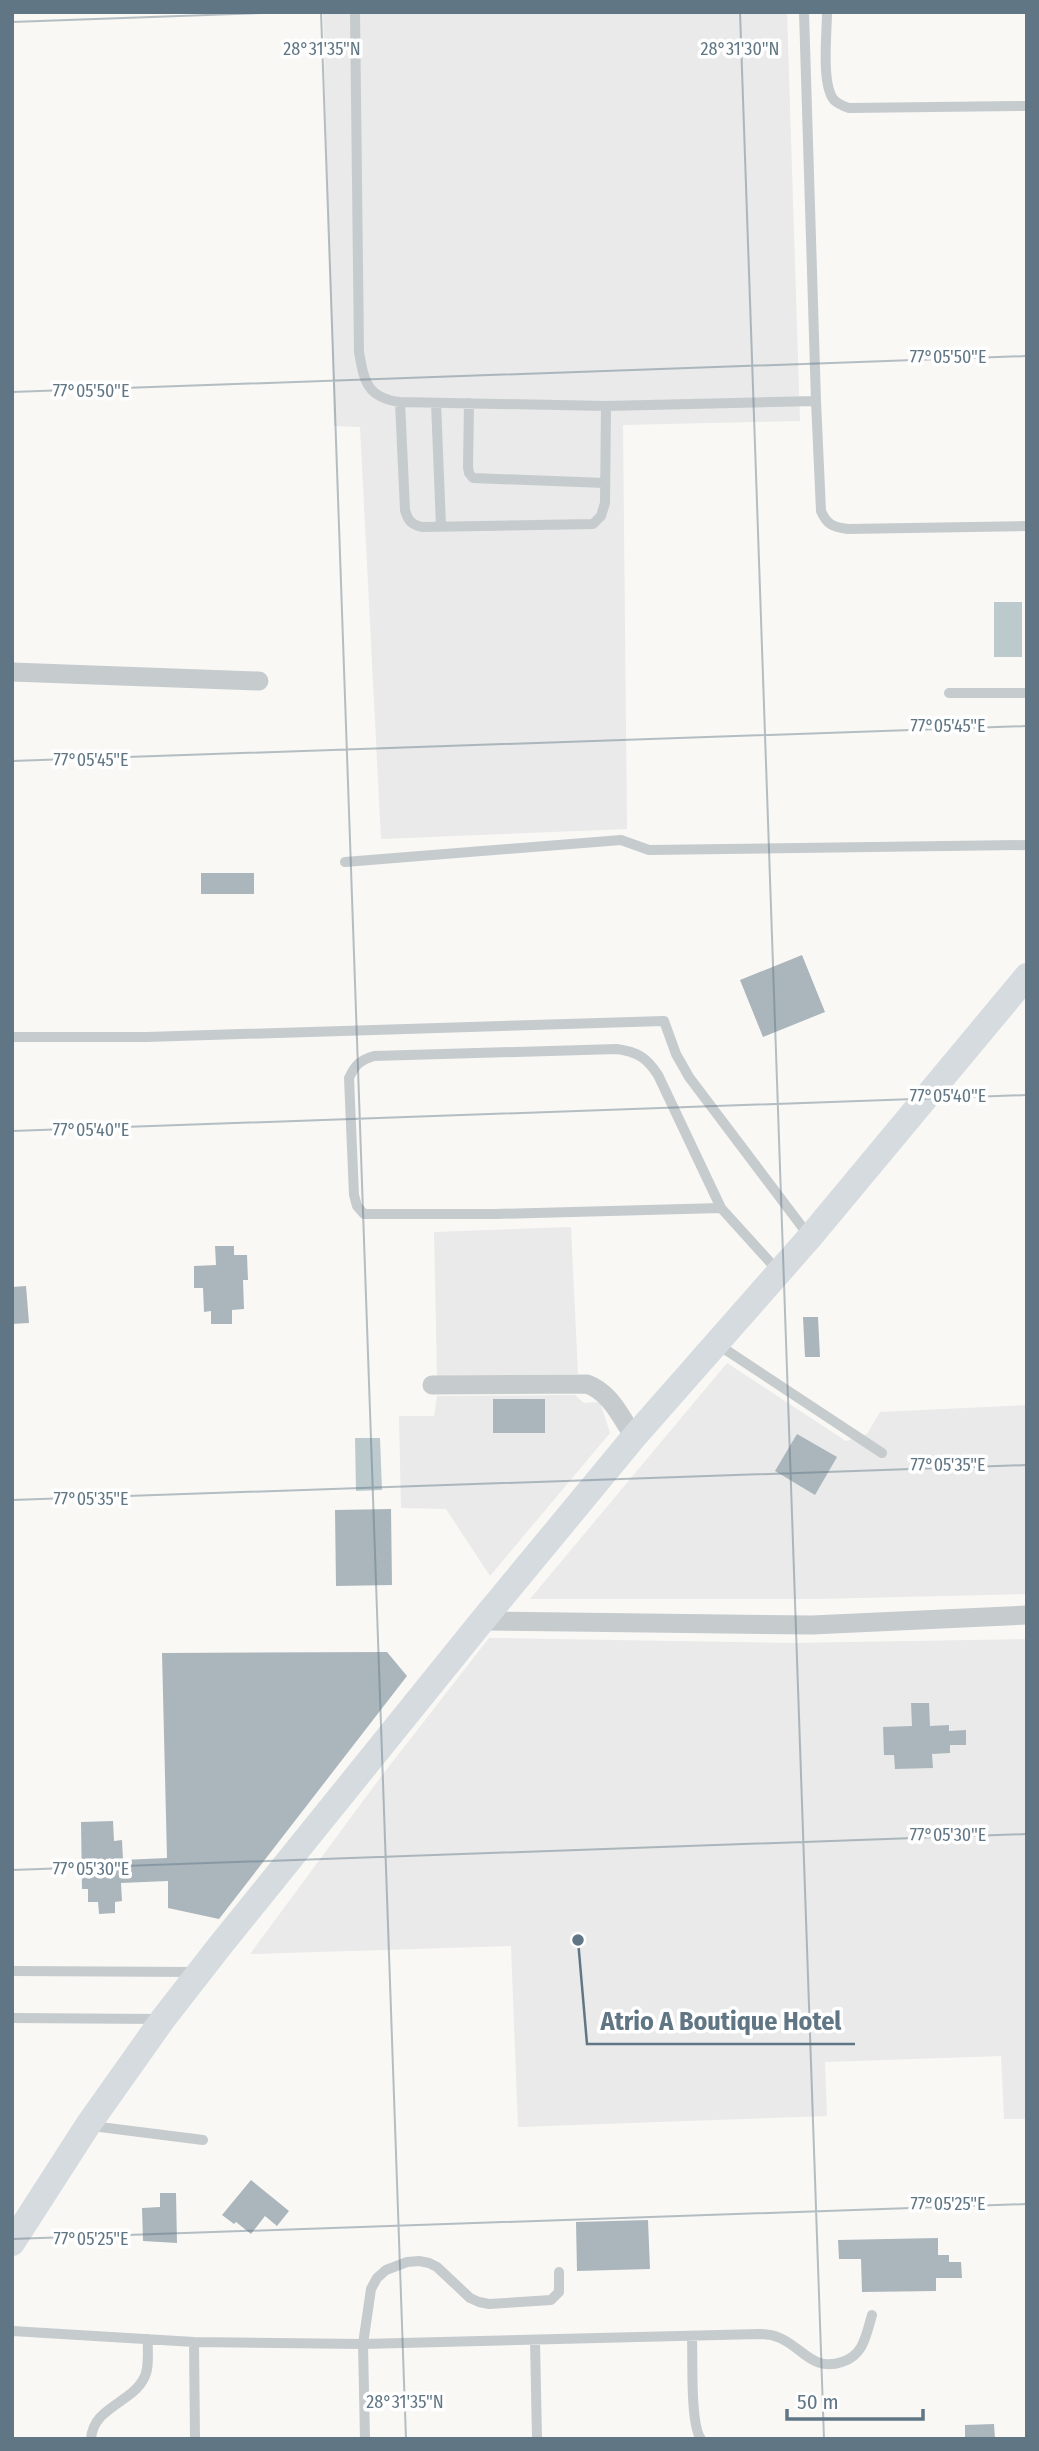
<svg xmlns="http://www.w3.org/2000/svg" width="1039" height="2451" font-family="'Fira Sans Condensed',sans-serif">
<rect width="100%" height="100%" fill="#f9f8f5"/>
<path fill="#e9eae9" d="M323 12H787L800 421 623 425 627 829 381 839 360 427 334 426Z
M571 1227 578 1374 437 1376 434 1232Z
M727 1363 846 1441 867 1434 880 1412 1027 1405V1594L815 1599H530Z
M575 1395 584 1403 600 1402 610 1433 490 1576 446 1509 401 1508 399 1416H434L437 1396Z
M489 1638 791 1643 1027 1639V2119H1004L1001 2056 825 2062 827 2116 518 2127 511 1946 250 1954 380 1778Z"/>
<path fill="#bccace" d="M994 602H1022V657H994Z
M355 1438H380L382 1490 356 1491Z"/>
<path fill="#abb6bc" d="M201 873H254V894H201Z
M802 955 825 1012 763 1037 740 980Z
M215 1246H234V1255H247L248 1280H243L244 1309 232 1310V1324H211V1311L204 1312 203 1288H194V1266L216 1265Z
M26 1286 29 1323 12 1324V1287Z
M803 1317H818L820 1357H805Z
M493 1399H545V1433H493Z
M797 1434 837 1457 815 1495 775 1471Z
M391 1509 392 1585 336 1586 335 1510Z
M387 1652 407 1676 219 1919 168 1908V1881L121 1883 122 1901 115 1902V1913L99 1914 98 1902H88V1889H82L81 1822 113 1821 114 1841 122 1840 123 1860 167 1858 162 1653Z
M911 1703H929L930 1726 949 1725V1731L966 1730V1745H950V1753L932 1754 933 1768 895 1769 894 1755H884L883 1727 912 1726Z
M251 2180 289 2211 277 2226 265 2216 251 2234 236 2222 234 2224 222 2215Z
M160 2193H176L177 2243 143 2241 142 2208 160 2207Z
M648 2220 650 2269 577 2271 576 2222Z
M938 2238V2255H949V2262H961L962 2278H936V2291L862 2292 861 2259H839L838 2240Z
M994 2424 995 2439H965V2425Z"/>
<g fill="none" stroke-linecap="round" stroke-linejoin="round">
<path stroke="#c6cbce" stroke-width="10" d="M355 12 359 352C364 381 367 398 400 402L606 406 816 401 804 12
M827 12C827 33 821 85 834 100 838 104 843 106 849 108L1027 106
M816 401 821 511C827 525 833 527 848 529L1027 526
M400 402 405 510C408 520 410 524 422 527L593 524 601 516 605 503 606 406
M436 403 441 526
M469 403 468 467 469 473 473 478 605 483
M949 693H1027
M345 862 621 840 649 850 1027 845
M12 1037H146L664 1021 676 1054 689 1077 809 1236
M721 1208 495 1214H364L357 1206 354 1195 349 1078C355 1065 360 1060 374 1056L617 1049C638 1052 647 1058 658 1075L721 1208 779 1272
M717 1344 882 1453
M12 1971 195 1972
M12 2018 159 2019
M92 2126 203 2140
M12 2331 194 2342 363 2344 759 2334C766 2334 773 2335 780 2338 803 2348 813 2372 842 2362 864 2355 866 2335 872 2315
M692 2337C693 2358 690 2425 701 2439
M535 2340 537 2439
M194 2342 195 2439
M91 2439C93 2407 132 2403 144 2378 150 2368 147 2351 148 2339
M365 2439 363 2344 371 2289 377 2278 386 2270 407 2262 419 2261 429 2263 437 2267 470 2298 479 2302 489 2304 551 2300 559 2292V2272"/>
<path stroke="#c6cbce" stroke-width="19" d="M12 672 259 681
M432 1385 587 1384C610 1392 621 1417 634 1437
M482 1621 812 1625 1027 1615"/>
<path stroke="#d5dbdf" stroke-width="26" d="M12 2243 88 2125 163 2019 219 1947 482 1621 634 1437 810 1237 1027 976"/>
</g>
<path fill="none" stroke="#607684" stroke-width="2" stroke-opacity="0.45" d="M321 12 406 2439M740 12 824 2439M12 22 291 12M12 392 1027 356M12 761 1027 726M12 1131 1027 1095M12 1500 1027 1465M12 1870 1027 1834M12 2239 1027 2204"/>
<g font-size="18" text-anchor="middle" fill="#607684" stroke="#fff" stroke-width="7" stroke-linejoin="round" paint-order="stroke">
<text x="322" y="55">28°31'35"N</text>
<text x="740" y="55">28°31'30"N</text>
<text x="948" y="363">77°05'50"E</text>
<text x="91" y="397">77°05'50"E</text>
<text x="948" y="732">77°05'45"E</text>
<text x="91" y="766">77°05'45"E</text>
<text x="948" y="1102">77°05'40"E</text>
<text x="91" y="1136">77°05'40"E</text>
<text x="948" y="1471">77°05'35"E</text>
<text x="91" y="1505">77°05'35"E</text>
<text x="948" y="1841">77°05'30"E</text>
<text x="91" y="1875">77°05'30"E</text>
<text x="948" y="2210">77°05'25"E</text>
<text x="91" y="2245">77°05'25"E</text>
<text x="405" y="2408">28°31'35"N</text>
</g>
<path fill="none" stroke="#607684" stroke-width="2.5" d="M578 1940L587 2044H855"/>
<circle fill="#607684" stroke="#fff" stroke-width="2.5" cx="578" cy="1940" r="7"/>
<g font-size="26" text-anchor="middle" font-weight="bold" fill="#607684" stroke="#fff" stroke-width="7" stroke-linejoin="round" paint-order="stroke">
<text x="721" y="2030">Atrio A Boutique Hotel</text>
</g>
<rect width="1039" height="2451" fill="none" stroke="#607684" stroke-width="28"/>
<path d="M787 2409v10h136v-10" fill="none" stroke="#607684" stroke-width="3.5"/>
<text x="797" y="2409" font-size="21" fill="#607684" stroke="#ffffff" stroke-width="5" paint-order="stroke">50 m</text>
</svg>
